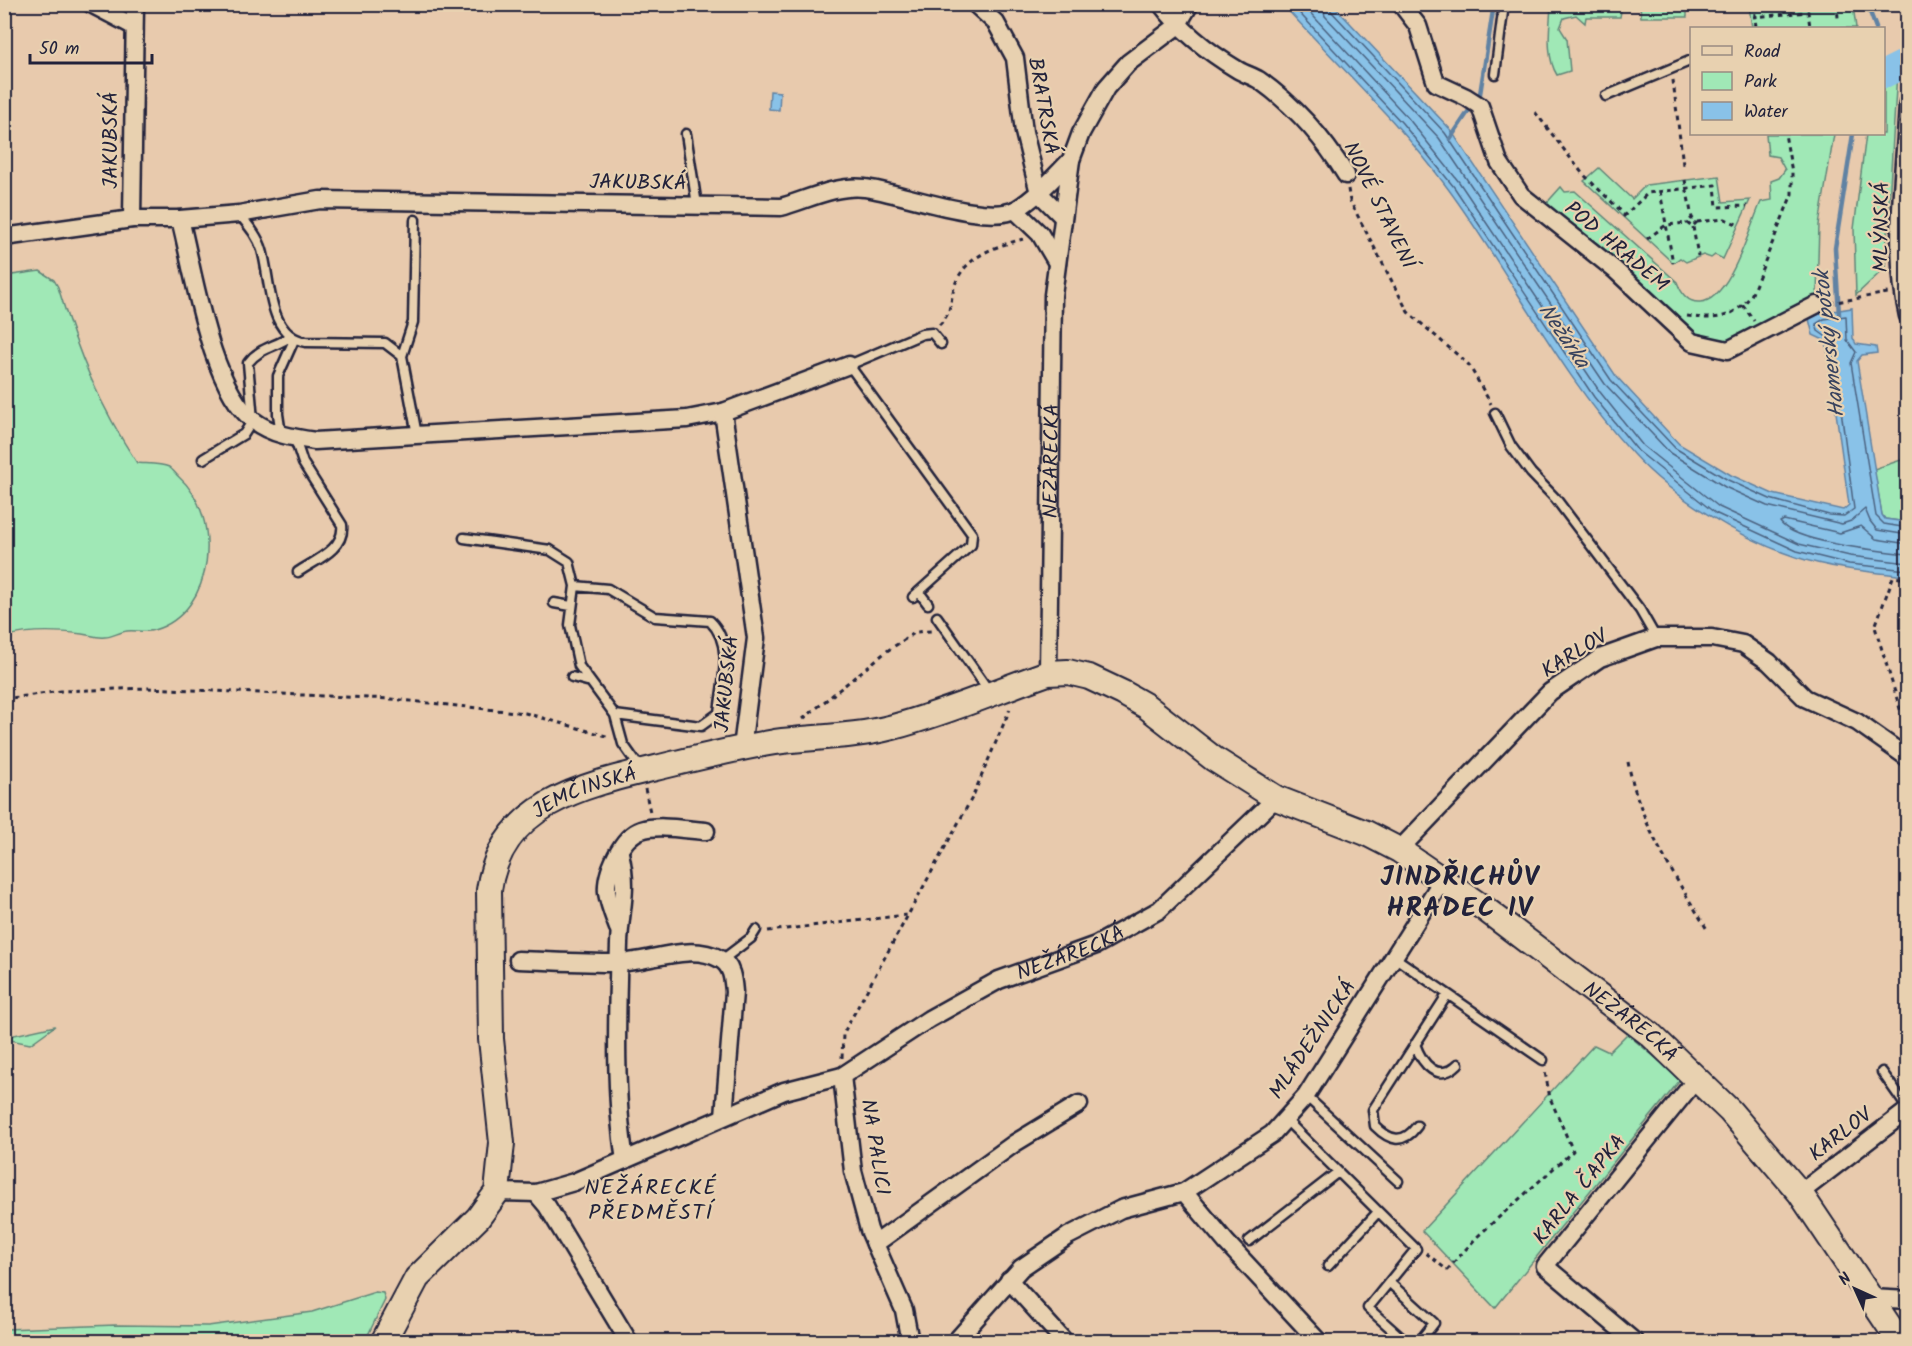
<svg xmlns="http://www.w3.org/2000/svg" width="1912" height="1346" font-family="Kalam,sans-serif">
<rect width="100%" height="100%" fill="#e8caad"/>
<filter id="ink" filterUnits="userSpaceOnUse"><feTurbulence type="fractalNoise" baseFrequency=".0167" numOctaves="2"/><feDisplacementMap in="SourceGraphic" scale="12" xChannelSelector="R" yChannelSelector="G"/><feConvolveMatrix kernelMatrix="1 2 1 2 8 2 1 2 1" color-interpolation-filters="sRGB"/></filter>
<g filter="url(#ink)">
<path fill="#a0e8b6" stroke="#618578" stroke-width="1.5" d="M1551 5H1622L1620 17H1586L1585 23 1576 15 1564 18 1560 28 1567 39 1570 71 1557 75C1545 56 1550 26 1551 5Z
M1640 5H1690L1691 7 1687 8V17H1641Z
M1774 5H1853L1856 28H1752L1749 6Z
M1897 72 1885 268 1856 295 1854 229 1866 134H1884V79Z
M1766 134H1834L1819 225 1817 295 1734 341 1693 335 1544 206 1561 187 1565 192 1575 191 1677 282C1681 293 1688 303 1700 302 1730 301 1750 226 1761 202L1772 200 1771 181 1779 178 1785 170 1778 157 1768 155Z
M1599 168 1632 199 1646 185 1719 176 1723 202 1750 200 1723 259 1715 255 1711 258 1703 255 1686 262 1680 258 1673 263 1584 181Z
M40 271 54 280 58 287C78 353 99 405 137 463 146 464 160 463 169 467 172 469 176 474 179 477 223 516 216 612 154 630 146 633 136 630 127 631 119 632 112 637 105 637 98 638 89 635 82 634 58 631 28 630 5 637V276Z
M1907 458V522L1885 519 1882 515 1874 469Z
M55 1026 30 1044 5 1039V1037Z
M1627 1034 1681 1079 1495 1308 1422 1231 1594 1045 1609 1052Z
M375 1292 383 1293 385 1300 365 1341H5V1329L116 1325 208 1326 312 1312Z"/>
<path fill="#89c2e8" stroke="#6082a3" stroke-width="1.5" d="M1283 5H1333L1450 129 1616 376 1679 444 1731 475 1773 494 1843 510 1849 505 1826 341 1813 335 1809 319 1821 313 1852 308 1853 338 1856 344 1876 347 1877 353 1862 355 1857 361 1882 515 1885 519 1907 522V576C1870 572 1832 569 1796 557 1741 539 1672 497 1633 454 1560 375 1512 276 1449 190 1400 123 1339 66 1283 5Z
M770 91 780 92 779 110 769 109Z"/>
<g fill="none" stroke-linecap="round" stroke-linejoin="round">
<path stroke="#4b6280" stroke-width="1.5" d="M1291 4 1402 123 1454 187 1594 397 1638 451 1715 513 1797 551 1849 564 1908 570
M1302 4 1408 118 1459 182 1600 392 1643 446 1719 507 1799 544 1850 556 1908 563
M1322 4 1325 16 1439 138 1605 384 1670 453 1725 487 1767 506 1842 524 1851 521 1865 509 1870 521 1877 530 1908 535
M1329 4 1331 11 1445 133 1611 380 1675 448 1728 480 1770 499 1829 515 1844 516 1854 509 1832 341 1818 331 1816 324 1824 319 1846 316 1847 340 1856 352 1851 363 1876 516 1884 524 1908 528
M1908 544 1876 539 1861 526 1840 533 1784 520 1780 522C1795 543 1881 551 1908 554"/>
<path stroke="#6082a3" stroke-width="4.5" d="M1867 4 1876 28
M1477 99 1480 94 1494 4
M1450 139 1472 106
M1839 315 1835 248 1853 134"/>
<path stroke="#89c2e8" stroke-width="28" d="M1884 74 1908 62"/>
<defs>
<path id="lane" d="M1495 74 1504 4
M1606 96 1692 60
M686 134 697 205
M239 214C248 225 258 236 262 250 271 280 267 336 306 342L385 343 402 356
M415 220 413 322 402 356 417 435
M1495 413 1511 446 1531 473 1556 499 1640 610 1656 638
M281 434 278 414V376L294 340
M295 439 303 463 342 525C345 549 316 560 298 572
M203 459 244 434 253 420 248 363C259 348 275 347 290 337
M464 538 550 550 569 562 575 586 570 625 579 666 615 715 623 744 640 768
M575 586 608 589 655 617 710 621C734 644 722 683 719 713L701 726 615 715
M919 592 928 604
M913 597 971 545 972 534 849 365 922 334 932 333 941 344
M554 603 571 606
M937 617 989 691
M572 677 587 681
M1394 957 1543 1060
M722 960 751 938 756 930
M1415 1044C1422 1064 1438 1084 1458 1064
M1882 1072 1908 1109
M1306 1096 1398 1181
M1285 1119 1416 1249 1368 1308 1406 1342
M1417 1126C1403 1145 1390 1141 1375 1126L1373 1110 1447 995
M1249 1241 1338 1172
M1328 1266 1378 1212
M1390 1283 1434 1323 1419 1342"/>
<g id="street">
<path d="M91 4 133 26"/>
<path d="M975 4 996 23 1015 58 1024 132 1039 193 1063 217"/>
<path d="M1161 4C1182 32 1208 52 1238 70 1245 74 1252 76 1259 80 1294 105 1324 139 1346 175"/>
<path d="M1401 4 1418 26 1436 83 1466 97 1480 106 1499 162 1521 195 1615 270 1692 342 1728 350 1816 305"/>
<path d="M1908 103C1905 173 1892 248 1908 316"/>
<path d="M1015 210 1040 234 1057 263"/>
<path d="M132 219 135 4"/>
<path d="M180 219C194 273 210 388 254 421 271 434 294 438 315 441L687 419 723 412 849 365"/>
<path d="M4 237 132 219H180L239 214 320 200 781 207C806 200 838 184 865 188 900 192 987 226 1017 209 1038 196 1054 177 1071 160"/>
<path d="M723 412 756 638 742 748"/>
<path id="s1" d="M1048 673 1053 295 1071 160 1081 133 1106 88 1128 63 1177 26 1190 4"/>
<path d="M1399 850 1550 692 1600 658 1656 638H1712L1743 644 1769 662 1805 698 1857 722 1908 758"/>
<path d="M620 853C629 891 620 908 619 944 617 1012 614 1093 625 1160"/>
<path d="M618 928C614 917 609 905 607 893 605 873 622 836 641 830 659 824 687 830 706 831"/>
<path d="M518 960C550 961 583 963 615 963 649 963 689 942 720 959 732 965 733 980 734 992L724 1116"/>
<path d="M842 1076 853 1171 869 1230 904 1310 910 1342"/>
<path id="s2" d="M497 1192 536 1193 574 1182 784 1091 842 1076 929 1019 999 980 1096 945 1159 910 1276 798"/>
<path d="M1184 1192 1226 1242 1319 1342"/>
<path d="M536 1193 547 1206 629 1342"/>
<path d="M1800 1193 1908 1110"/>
<path d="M875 1244 1015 1143 1079 1104"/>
<path d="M1009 1280 1065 1342"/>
<path d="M1871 1298 1908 1300"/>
<path d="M955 1342 1021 1268 1068 1236 1121 1209 1184 1192 1272 1134 1306 1096 1443 879"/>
<path d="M1635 1342 1545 1266 1698 1077"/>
</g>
<g id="secondary">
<path id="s3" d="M383 1342 417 1278 478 1218 497 1192 502 1143 491 1039 489 890C501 801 589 784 664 766 701 757 737 748 775 742 813 737 855 737 893 727 946 713 996 691 1048 673L1068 672 1089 677 1123 693 1146 706 1214 759 1276 798 1366 833 1399 850 1485 909 1651 1035 1730 1111 1800 1193 1900 1342"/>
</g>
</defs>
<use href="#lane" stroke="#22223b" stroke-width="13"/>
<use href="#street" stroke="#22223b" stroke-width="21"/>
<use href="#secondary" stroke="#22223b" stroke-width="28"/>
<path stroke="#22223b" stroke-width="3" stroke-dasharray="4.5 4.5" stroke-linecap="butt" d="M1754 4 1756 28
M1837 4 1838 18
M1901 4 1903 54 1901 90
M1753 17 1808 12 1810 27
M1673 80 1683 165
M1535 112 1582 173 1625 215
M1685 180 1692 218
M1348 189 1350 201 1408 312 1469 365 1491 404
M1660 191 1673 263
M1623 217 1648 193 1715 185 1717 207 1747 206
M1697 222 1692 227 1687 223 1692 218 1697 222 1725 219 1739 225
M1693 227 1698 256
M1647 239 1666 225 1687 223
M1830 303 1888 293
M1743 305 1754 321
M1687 316C1715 320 1731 320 1751 296L1792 194V172L1785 134
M939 325C950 315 950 306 953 292 960 258 993 247 1023 239
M4 699 61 691 148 688 391 699 525 713 610 737
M803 719 887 651 916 632 931 631
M1906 736 1905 725 1875 627 1893 577 1908 579
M1628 762C1640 826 1675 876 1708 931
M645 789 650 812
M768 931 907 915
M842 1058 843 1034 973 796 1010 709
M1426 1253 1447 1270 1477 1237 1573 1151 1550 1098 1545 1072"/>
<use href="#lane" stroke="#e8d1b0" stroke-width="8"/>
<use href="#street" stroke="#e8d1b0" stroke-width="16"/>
<use href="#secondary" stroke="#e8d1b0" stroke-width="24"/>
</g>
</g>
<g text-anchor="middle" stroke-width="4.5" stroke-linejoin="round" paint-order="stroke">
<g font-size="21" fill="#22223b" stroke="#e8d1b0">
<text transform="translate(1044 106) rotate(80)" y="7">BRATRSKÁ</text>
<text transform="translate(110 140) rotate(-90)" y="7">JAKUBSKÁ</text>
<text transform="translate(638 182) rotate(1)" y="7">JAKUBSKÁ</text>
<text transform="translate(1380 205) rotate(64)" y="7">NOVÉ STAVENÍ</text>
<text transform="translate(1881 227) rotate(-89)" y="7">MLÝNSKÁ</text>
<text transform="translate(1617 246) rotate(40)" y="7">POD HRADEM</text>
<text dy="7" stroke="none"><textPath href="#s1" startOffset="212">NEŽÁRECKÁ</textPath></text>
<text transform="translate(1574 653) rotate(-32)" y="7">KARLOV</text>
<text transform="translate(726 684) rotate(-84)" y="7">JAKUBSKÁ</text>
<text dy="7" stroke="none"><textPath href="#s3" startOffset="640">JEMČINSKÁ</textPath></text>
<text dy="7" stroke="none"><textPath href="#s2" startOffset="628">NEŽÁRECKÁ</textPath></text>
<text dy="7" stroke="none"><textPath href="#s3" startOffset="1808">NEŽÁRECKÁ</textPath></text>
<text transform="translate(1312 1039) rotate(-56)" y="7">MLÁDEŽNICKÁ</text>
<text transform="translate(1840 1134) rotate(-38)" y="7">KARLOV</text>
<text transform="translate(876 1147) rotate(81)" y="7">NA PALICI</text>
<text transform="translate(1579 1189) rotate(-51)" y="7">KARLA ČAPKA</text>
</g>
<g font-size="22" font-style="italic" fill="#37425e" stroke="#e8d1b0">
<text transform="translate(1565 335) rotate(56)" y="8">Nežárka</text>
<text transform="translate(1828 344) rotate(-96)" y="8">Hamerský potok</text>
</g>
<g font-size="22" letter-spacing="1.5" fill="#22223b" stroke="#e8d1b0">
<text x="651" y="1194">NEŽÁRECKÉ<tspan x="651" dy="25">PŘEDMĚSTÍ</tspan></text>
</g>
<g font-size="27" font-weight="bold" letter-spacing="1.5" fill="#22223b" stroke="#e8d1b0">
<text x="1460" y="885">JINDŘICHŮV<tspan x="1460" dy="31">HRADEC IV</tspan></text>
</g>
</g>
<rect width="1912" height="1346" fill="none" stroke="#e8d1b0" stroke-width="24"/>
<rect x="12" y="12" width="1888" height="1322" fill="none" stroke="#22223b" stroke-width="2" filter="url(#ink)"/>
<rect x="1690" y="27" width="195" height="108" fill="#e8d1b0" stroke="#998b81" stroke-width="1.5"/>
<rect x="1702" y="46" width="30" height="9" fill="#e8d1b0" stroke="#998b81" stroke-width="1.5"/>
<text x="1744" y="57" font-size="18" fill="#22223b">Road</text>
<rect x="1702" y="72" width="30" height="18" fill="#a0e8b6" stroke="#998b81" stroke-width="1.5"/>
<text x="1744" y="87" font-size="18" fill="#22223b">Park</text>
<rect x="1702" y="102" width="30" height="18" fill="#89c2e8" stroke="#998b81" stroke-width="1.5"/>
<text x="1744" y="117" font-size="18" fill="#22223b">Water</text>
<g transform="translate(1855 1289) rotate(315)" stroke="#e8d1b0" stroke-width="4.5" paint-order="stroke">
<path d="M0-4.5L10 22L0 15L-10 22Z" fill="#22223b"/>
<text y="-9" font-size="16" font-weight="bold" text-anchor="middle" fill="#22223b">N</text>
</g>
<path d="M30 54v9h122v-9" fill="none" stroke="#22223b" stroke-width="3"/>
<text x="39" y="54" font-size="18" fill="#22223b" stroke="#e8d1b0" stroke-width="4.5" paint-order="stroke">50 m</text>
</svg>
